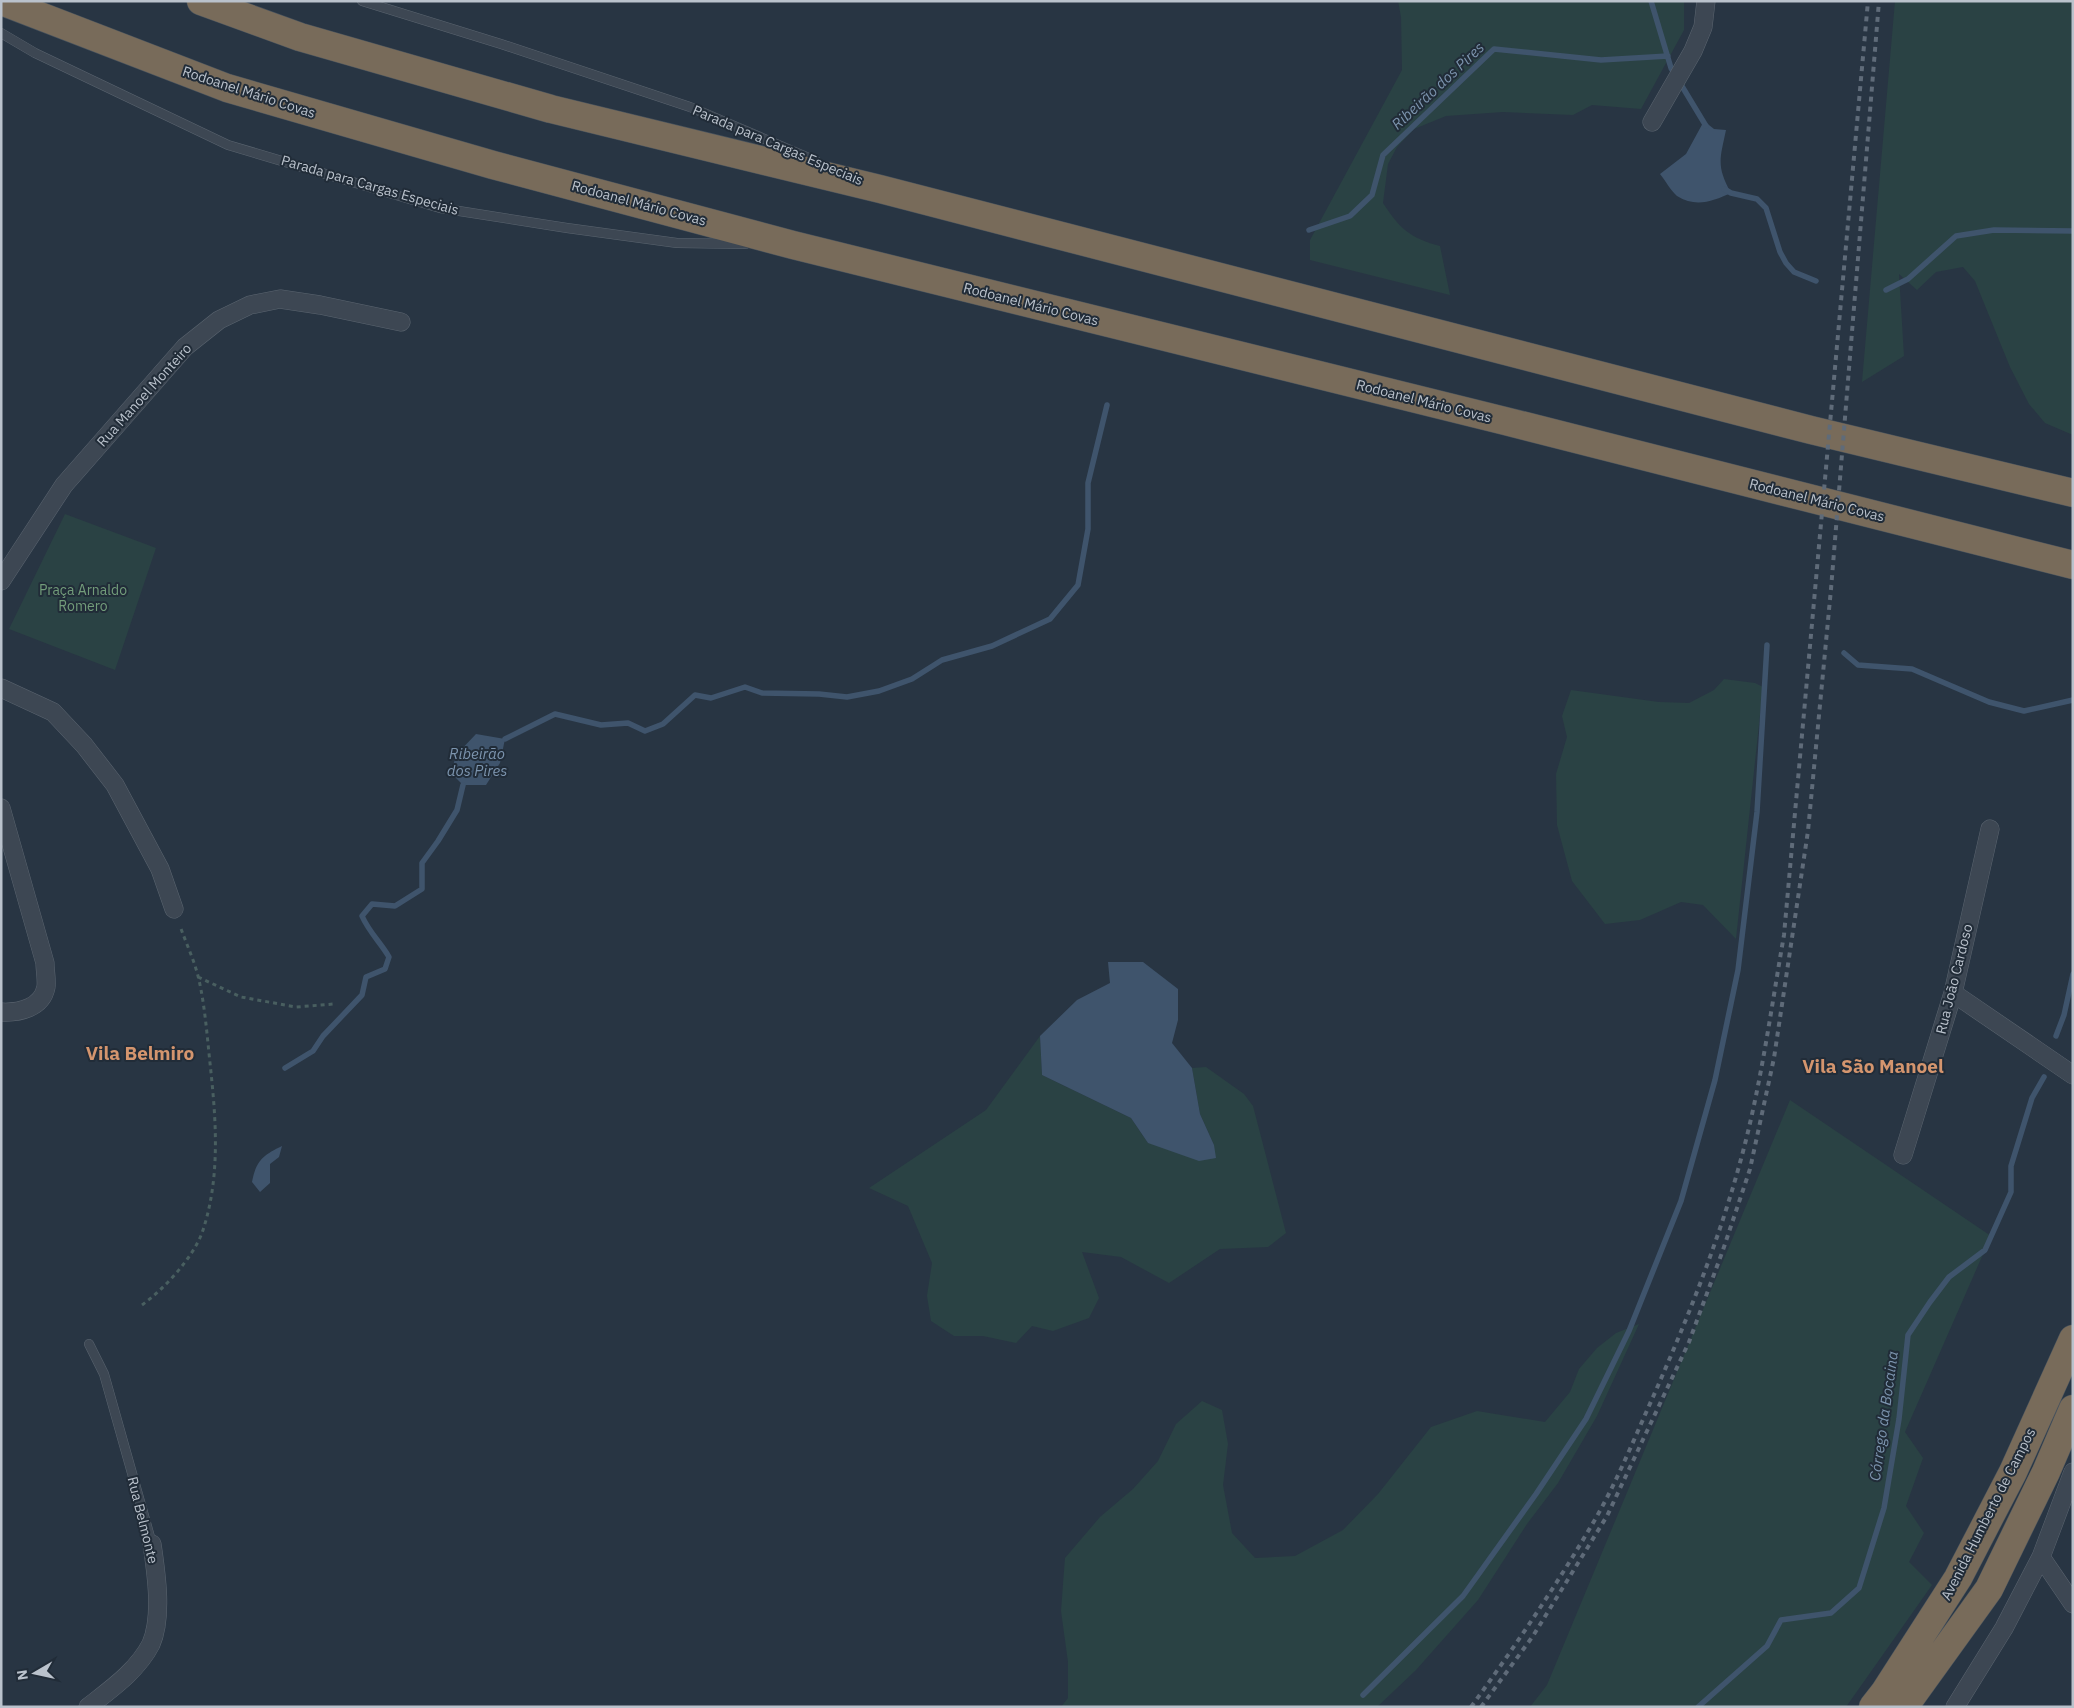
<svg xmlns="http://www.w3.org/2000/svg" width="2074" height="1708" font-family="'IBM Plex Sans',sans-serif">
<rect width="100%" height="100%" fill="#283543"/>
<path fill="#2a4244" d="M1398 1H1684V30L1641 109 1592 105 1573 115 1503 112 1446 116 1414 129 1397 147 1388 164 1383 203C1400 229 1410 238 1440 246L1450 295 1310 260V240L1402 70 1401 17Z
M1895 1H2073V435L2045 423 2029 404 2010 367 1975 281 1963 267 1936 272 1917 290 1899 274 1904 356 1862 382Z
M65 514 156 548 115 670 9 629Z
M1724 679 1755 683 1763 687 1736 939 1703 905 1681 902 1640 920 1605 924 1572 881 1557 825 1556 774 1567 737 1562 716 1571 690 1659 702 1689 703 1714 690Z
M1040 1036 1042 1075 1131 1118 1148 1143 1214 1145 1200 1114 1192 1068 1206 1067 1244 1094 1253 1106 1286 1233 1268 1247 1220 1249 1169 1283 1121 1257 1082 1252 1099 1298 1089 1318 1053 1331 1032 1326 1016 1343 983 1336H954L931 1321 927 1296 932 1263 908 1206 869 1188 986 1110Z
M1790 1100 1991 1236 1905 1432 1923 1458 1906 1506 1924 1533 1909 1562 1932 1585 1846 1707H1530L1547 1685Z
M1639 1324 1597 1416 1558 1483 1527 1524 1478 1600 1416 1670 1377 1707H1061L1068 1698V1662L1061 1611 1065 1558 1100 1517 1133 1489 1158 1461 1176 1424 1202 1401 1222 1410 1228 1444 1223 1485 1232 1533 1255 1558 1295 1556 1343 1530 1378 1494 1431 1427 1477 1411 1545 1422 1570 1392 1579 1369 1597 1348 1616 1333Z"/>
<path fill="#3f546c" d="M1704 121 1714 129 1726 130C1720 159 1716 166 1731 193 1713 201 1696 208 1677 196 1671 191 1665 180 1660 174L1686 154Z
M476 734 505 739 500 763 486 785H463L451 773 456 755Z
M1108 962H1143L1178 989V1020L1172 1043 1192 1068 1200 1114 1214 1145 1216 1158 1199 1161 1148 1143 1131 1118 1042 1075 1040 1036 1077 1000 1110 983Z
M282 1146 279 1157 270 1164V1183L260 1192 252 1182C256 1161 263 1155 282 1146Z"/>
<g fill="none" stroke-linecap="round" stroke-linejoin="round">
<path stroke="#3f546c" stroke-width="5.5" d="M1651 1 1671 68 1706 126
M1724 189 1731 193 1757 199 1766 208 1780 252 1786 263 1794 272 1816 281
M1309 230 1350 216 1372 195 1383 155 1494 49 1601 60 1668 56
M1886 290 1908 279 1956 236 1994 230 2073 231
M1844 653 1858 665 1912 669 1989 702 2024 711 2073 700
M505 739 555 714 601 725 628 723 645 731 663 724 695 695 711 698 745 687 762 693 819 694 847 697 879 691 912 679 942 660 992 646 1050 619 1078 585 1088 529V483L1107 405
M2056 1036 2064 1015 2073 974
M285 1068 313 1051 323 1036 362 995 366 977 385 969 389 957C381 943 369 932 362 916L372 904 395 906 422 889V863L438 841 457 810 463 785
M1363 1695 1463 1596 1536 1494 1586 1419 1629 1331 1681 1201 1715 1080 1738 970 1757 812 1767 645
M1698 1707 1767 1646 1781 1620 1831 1613 1859 1588 1884 1508 1899 1419 1908 1335 1930 1302 1949 1277 1985 1250 2011 1192V1166L2032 1098 2044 1077"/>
<defs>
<path id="lane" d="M362 1 501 44 690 107 816 161
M1 33 35 53 228 145 440 208 567 228 677 243 746 244
M89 1344 104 1374 152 1544"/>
<path id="street" d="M1652 122 1693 51 1703 27 1706 1
M1 581 64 485 185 347 219 320 250 305 280 299 320 305 401 322
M1 688 53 712 84 745 115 785 160 869 174 909
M1 808 45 963C45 971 47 980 46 987 42 1008 19 1013 1 1012
M1953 993 2073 1075
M1903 1155 1953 993 1990 829
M2041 1557 2073 1604
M88 1707C111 1689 137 1671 151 1644 163 1616 156 1572 152 1544
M1955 1707 2004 1628 2041 1557 2073 1472"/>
<path id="highway" d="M1 1 227 88 493 165 793 245 1505 421 2073 565
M201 1 300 37 551 109 880 189 1811 430 2073 493
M1873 1707 1884 1693 1958 1578 2013 1472 2073 1339
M1904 1707 1989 1589 2046 1472 2073 1409"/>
</defs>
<use href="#lane" stroke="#5b6570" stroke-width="10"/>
<use href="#street" stroke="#5b6570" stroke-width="19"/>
<use href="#highway" stroke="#47525d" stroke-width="29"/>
<path stroke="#495f60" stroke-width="3" stroke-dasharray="4 4" stroke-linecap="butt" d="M198 977 241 997 296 1007 334 1004
M142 1305C164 1289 192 1259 202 1233 221 1178 216 1119 210 1063 207 1035 205 1007 199 980 195 962 186 943 180 926"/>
<use href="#lane" stroke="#3d4753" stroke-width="9"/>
<use href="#street" stroke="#3d4753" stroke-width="18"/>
<use href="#highway" stroke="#786b5a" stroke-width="28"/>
<path stroke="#5f6b79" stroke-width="4" stroke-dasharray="5 5" stroke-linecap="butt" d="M1471 1707C1514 1648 1556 1586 1593 1523 1616 1484 1634 1439 1653 1397 1687 1320 1719 1241 1741 1159 1761 1086 1771 1009 1784 935L1868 1
M1481 1707 1533 1636 1607 1516 1689 1342 1723 1250 1750 1169 1774 1058 1808 831 1831 589 1879 1"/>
</g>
<g text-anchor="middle" stroke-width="4" stroke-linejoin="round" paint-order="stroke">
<g font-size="14" fill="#bac2cc" stroke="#212c38">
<text transform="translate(249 92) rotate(18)" y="5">Rodoanel Mário Covas</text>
<text transform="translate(778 145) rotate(23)" y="5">Parada para Cargas Especiais</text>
<text transform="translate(370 185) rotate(16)" y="5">Parada para Cargas Especiais</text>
<text transform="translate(639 203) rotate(15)" y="5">Rodoanel Mário Covas</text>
<text transform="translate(1031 304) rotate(14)" y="5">Rodoanel Mário Covas</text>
<text transform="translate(144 395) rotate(-48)" y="5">Rua Manoel Monteiro</text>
<text transform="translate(1424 401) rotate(14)" y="5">Rodoanel Mário Covas</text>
<text transform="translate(1817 500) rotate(14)" y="5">Rodoanel Mário Covas</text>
<text transform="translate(1954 979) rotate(-76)" y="5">Rua João Cardoso</text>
<text transform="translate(1988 1514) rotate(-63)" y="5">Avenida Humberto de Campos</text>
<text transform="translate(143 1520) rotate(76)" y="5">Rua Belmonte</text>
</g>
<g font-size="14" fill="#729c7a" stroke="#212c38">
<text x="83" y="595">Praça Arnaldo<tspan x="83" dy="16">Romero</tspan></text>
</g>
<g font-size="15" font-style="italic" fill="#7c94ae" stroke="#212c38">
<text transform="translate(1438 86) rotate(-43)" y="5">Ribeirão dos Pires</text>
<text x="477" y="759">Ribeirão<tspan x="477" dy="17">dos Pires</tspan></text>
<text transform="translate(1884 1416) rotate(-82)" y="5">Córrego da Bocaina</text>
</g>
<g font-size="19" font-weight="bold" fill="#d4956e" stroke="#212c38">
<text x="140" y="1060">Vila Belmiro</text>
<text x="1873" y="1073">Vila São Manoel</text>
</g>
</g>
<rect width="2074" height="1708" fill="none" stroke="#bac2cc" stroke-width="5"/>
<g transform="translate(35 1673) rotate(261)" stroke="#212c38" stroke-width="4" paint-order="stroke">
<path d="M0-4L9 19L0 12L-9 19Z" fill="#bac2cc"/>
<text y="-8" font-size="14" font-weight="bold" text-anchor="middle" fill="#bac2cc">N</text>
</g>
</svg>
